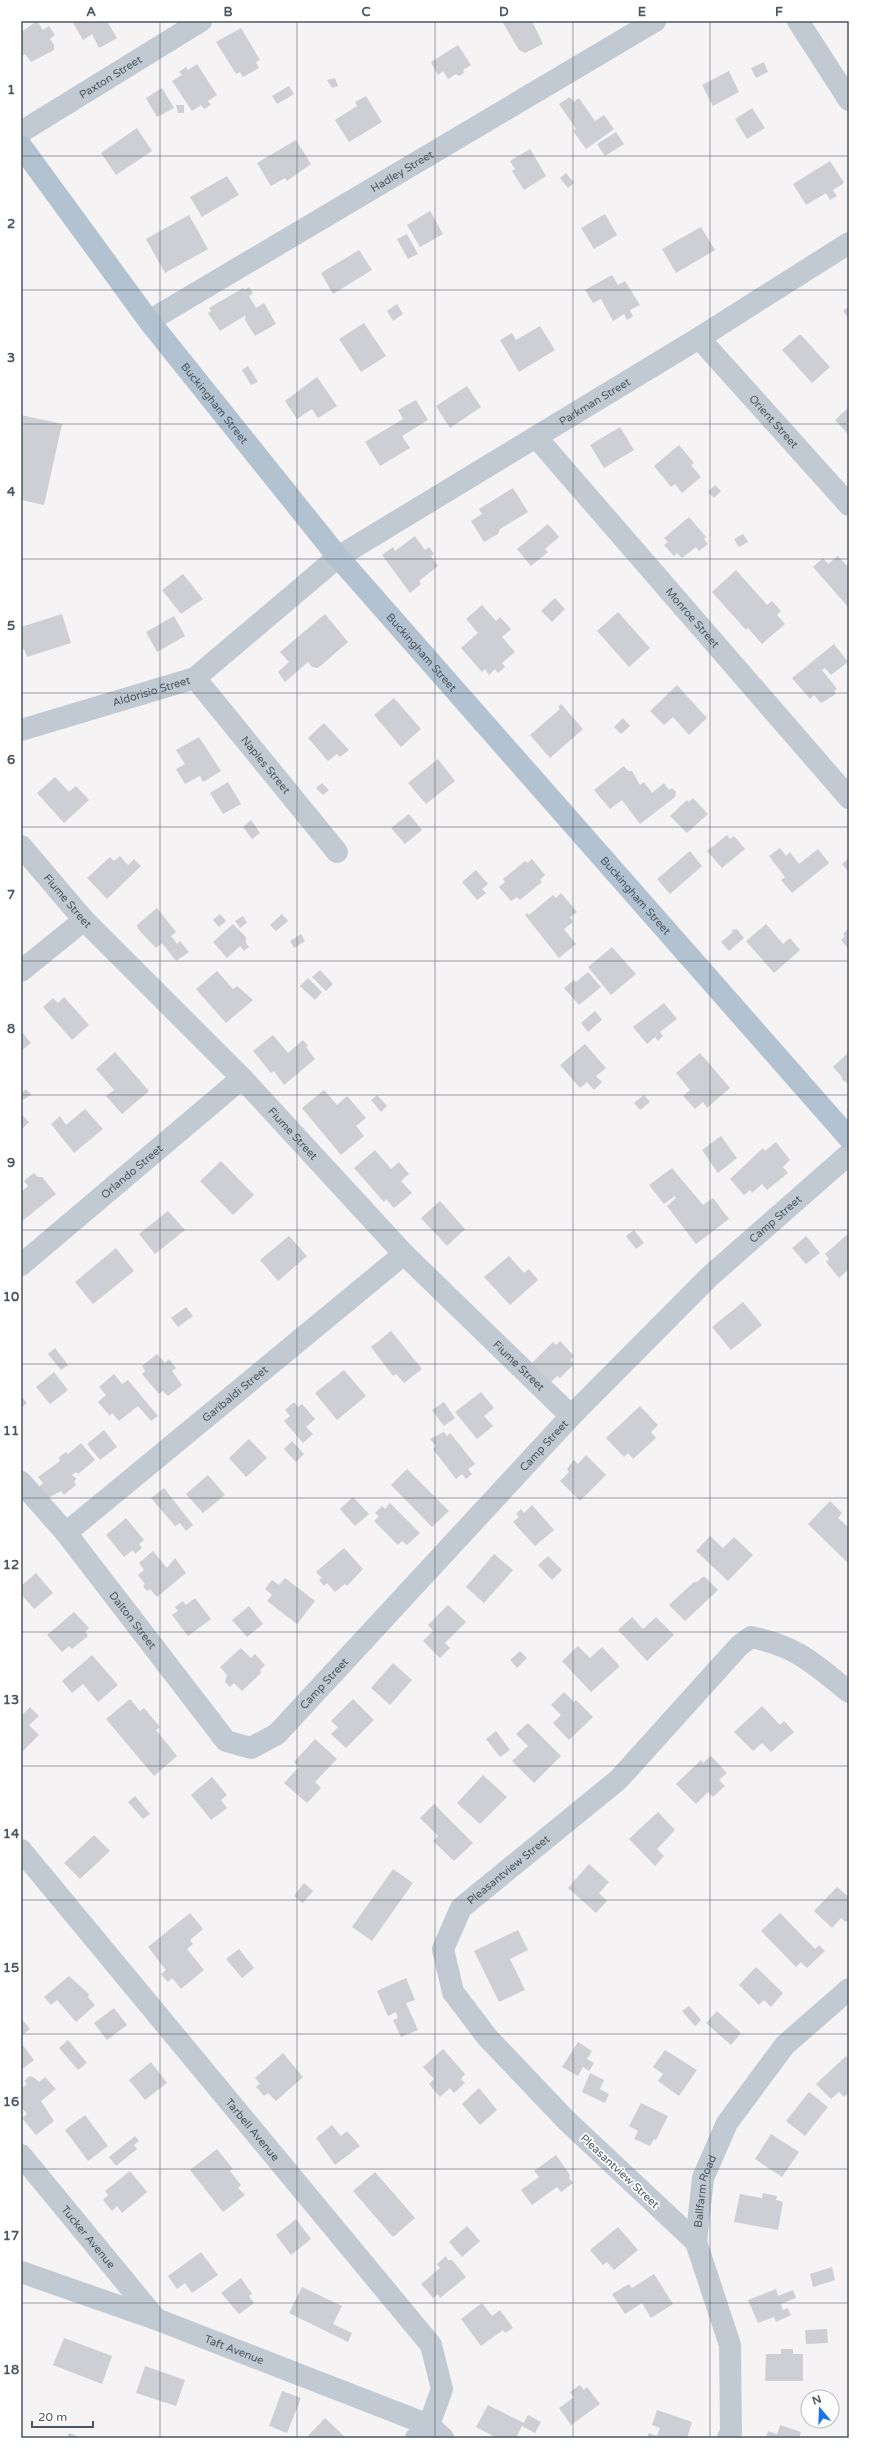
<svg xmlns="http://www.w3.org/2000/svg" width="870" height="2459" font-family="'Varela Round',sans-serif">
<rect width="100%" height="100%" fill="#f5f3f3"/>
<path fill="#cdcfd5" d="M37 21 43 30 49 26 55 35 50 39 54 45V50L31 62 25 54 21 57V32Z
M72 21H107L117 38 99 48 92 34 83 40Z
M502 21H532L543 44 525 53 519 50Z
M241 28 260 60 256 62 259 68 243 77 240 72 236 74 216 42Z
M458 45 471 65 463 70 464 73 459 76 456 74 448 79 443 71 438 75 431 62Z
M764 62 768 72 756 78 751 68Z
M197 64 217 95 208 101 211 105 204 109 201 105 192 111 172 81 182 75 179 72 186 67 188 70Z
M729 71 739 92 713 106 702 85Z
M335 78 338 86 332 88 327 80Z
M289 86 294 94 277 104 272 96Z
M162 88 174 108 157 117 146 98Z
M366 96 382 122 349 142 335 120 357 106 355 102Z
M570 97 574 102 579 98 595 121 604 115 614 129 586 149 573 131 576 129 559 104Z
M176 105H184V113H178Z
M752 108 765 128 747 139 735 119Z
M137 128 152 151 116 175 101 153Z
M616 132 624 144 605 156 597 144Z
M296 140 311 164 287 181 285 178 271 186 257 163Z
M530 149 546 176 524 190 512 171 515 169 510 161Z
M830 161 844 183 833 190 837 196 830 200 826 193 806 205 793 184Z
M566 173 574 183 568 188 560 178Z
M227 176 239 195 202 217 190 197Z
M430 211 443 234 420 247 407 225Z
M605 214 617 235 594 249 581 228Z
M189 215 208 249 165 273 146 239Z
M701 227 715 250 676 273 662 249Z
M407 234 418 254 408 259 397 239Z
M359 250 372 270 333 294 321 273Z
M612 275 618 285 625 281 640 305 630 310 633 316 627 320 624 314 613 321 601 299 593 303 585 290Z
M249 287 253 293 249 296 256 308 264 303 276 324 255 336 245 320 246 315 220 331 208 313 211 311 209 308 243 288 245 290Z
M397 304 403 314 393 321 387 311Z
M849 306V319L843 311Z
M364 323 386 356 361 372 339 339Z
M540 326 555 350 519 372 500 340 512 333 516 340Z
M799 335H801L830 367 812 383 782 350Z
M248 366 258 382 251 385 242 370Z
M317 377 337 406 318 418 312 409 297 419 285 401Z
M467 386 481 407 450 428 436 406Z
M416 400 428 420 402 436 410 448 380 466 365 442 403 419 398 410Z
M849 407V435L835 420Z
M21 415 62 424 44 505 21 500Z
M620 427 634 450 604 468 590 445Z
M679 445 694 463 691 465 701 477 682 493 675 484 671 487 654 466Z
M715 485 721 491 714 498 708 492Z
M513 488 528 512 500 529 498 534 484 542 471 521 482 514 479 509Z
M689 517 706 537 704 539 708 544 699 551 696 547 682 558 677 553 674 556 664 545 668 542 664 538Z
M548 524 559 537 545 549 548 552 531 566 517 549Z
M743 534 748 542 739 547 734 539Z
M415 536 425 550 429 547 434 554 431 556 438 566 419 581 421 584 410 593 382 555 393 547 395 551Z
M838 556 849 568V608L813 567 823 558 828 564Z
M736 570 767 605 772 601 781 611 777 615 785 624 762 644 748 628 746 630 712 592Z
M183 574 203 599 181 614 162 590Z
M555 598 565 609 552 622 541 611Z
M482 605 496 621 500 617 511 629 502 637 515 652 502 663 505 667 498 673 495 669 489 675 485 669 482 672 461 648 478 633 466 619Z
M618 612 650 648 629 667 597 631Z
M62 614 71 643 27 657 24 649 21 650V627Z
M325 614 348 642 318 668 312 667 308 662 285 682 278 672 289 662 280 652Z
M174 616 185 636 157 652 146 632Z
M834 644 848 662 831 675 825 668 822 670 837 689 834 691 836 694 821 703 814 695 810 699 792 678Z
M677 685 707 718 689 735 673 717 664 725 650 711Z
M394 698 421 729 401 747 374 715Z
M561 704 583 729 550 758 530 735 560 709 558 707Z
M623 718 630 726 621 734 614 727Z
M324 723 349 750 340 757 337 754 328 761 308 738Z
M199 737 221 771 203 782 200 776 185 784 176 769 185 764 176 750Z
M438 759 455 781 426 804 408 783Z
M624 766 628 771H632L640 785 644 782 652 793 664 783 669 790 672 788 676 792 675 797 640 824 622 800 610 809 594 790Z
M55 777 69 792 76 786 89 800 64 823 37 793Z
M228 782 241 804 223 814 210 793Z
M322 783 329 790 323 795 316 788Z
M693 798 708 814 687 833 670 816 687 800 689 802Z
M409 814 422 830 405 844 391 828Z
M251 820 260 833 252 839 243 827Z
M727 835 730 839 734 836 745 849 722 868 707 851Z
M780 848 786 856 790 852 799 864 818 849 829 863 792 893 781 880 785 877 769 856Z
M690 851 702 866 670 894 657 879Z
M120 856 128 865 134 859 141 866 107 899 87 878 110 857 114 861Z
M849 858V872L842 864Z
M532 859 545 875 540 880 542 882 520 900 517 897 511 901 499 887 505 882 503 879 525 861 527 863Z
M476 870 488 884 482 889 486 893 477 900 462 882Z
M561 893 577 912 570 917 573 922 564 929 576 944 559 958 525 915 527 913 529 915 553 895 556 898Z
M157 908 176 932 171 936 177 944 180 941 189 952 176 961 162 943 156 948 138 929 137 925Z
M220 914 226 921 219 927 213 920Z
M282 914 288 921 276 931 270 925Z
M243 916 247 923 240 928 235 921Z
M233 924 246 937V943L249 947 244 951 240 946 227 958 213 942Z
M766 924 783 944 790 938 800 950 774 973 746 941Z
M849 928V949L841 940 845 936 843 934Z
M737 929 744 938 729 951 721 942 733 932 731 930Z
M301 934 305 941 294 948 290 941Z
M612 947 636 974 611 995 588 967Z
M320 970 333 984 326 991 312 977Z
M217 971 233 989 237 986 253 1000 226 1023 196 989Z
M588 972 601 987 579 1005 564 988 574 980 576 982Z
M308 978 322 992 315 1000 300 986Z
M64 997 89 1025 72 1040 43 1007 53 998 58 1003Z
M664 1003 677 1019 660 1032 663 1036 658 1041 655 1037 647 1044 633 1027Z
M595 1011 602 1020 588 1032 581 1023Z
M21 1031 31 1043 21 1051Z
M273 1035 288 1053 303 1040 308 1046 306 1047 315 1059 284 1085 274 1071 271 1073 253 1051Z
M585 1044 606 1068 596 1076 602 1082 594 1090 587 1082 580 1088 560 1065Z
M115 1052 149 1091 122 1114 106 1096 114 1090 96 1069Z
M849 1052V1084L842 1080V1077L833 1067Z
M700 1053 730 1088 707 1108 703 1102 695 1109 683 1096 690 1090 676 1073Z
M26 1089 31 1095 23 1100 21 1094Z
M324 1090 337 1105 347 1096 366 1118 356 1126 364 1136 341 1155 302 1108Z
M377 1095 387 1106 381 1112 371 1100Z
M644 1095 650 1102 640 1110 634 1103Z
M85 1109 103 1129 74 1153 51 1124 60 1116 66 1125Z
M21 1114 29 1122 22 1129 21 1128Z
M721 1136 737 1158 718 1173 702 1150Z
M776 1142 790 1160 783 1167 788 1173 767 1190 762 1184 752 1193 750 1190 744 1195 730 1179 763 1148 765 1151Z
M375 1150 391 1169 399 1162 409 1174 401 1181 412 1193 394 1208 386 1199 384 1202 354 1168Z
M221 1161 254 1195 233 1215 200 1181Z
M672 1168 703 1205 713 1198 729 1219 696 1244 667 1206 676 1198 675 1196 664 1204 649 1185Z
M34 1173 38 1177H42L56 1194 21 1222V1192L28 1186 24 1181Z
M440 1201 465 1229 447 1246 421 1218Z
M168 1211 185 1230 155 1254 139 1234Z
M634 1230 644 1243 636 1249 626 1236Z
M849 1233V1269L839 1278 826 1262 829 1259 825 1254Z
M289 1236 307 1256 278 1281 260 1260Z
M806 1236 820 1253 806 1264 792 1248Z
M116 1248 134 1271 93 1304 75 1282Z
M509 1256 524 1273 529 1269 538 1280 510 1305 484 1277Z
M743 1302 762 1325 731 1350 712 1327Z
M186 1307 193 1316 178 1327 171 1318Z
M391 1331 422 1369 404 1383 396 1374 393 1376 371 1347Z
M560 1341 574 1356 570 1360 574 1364 560 1378 557 1376 550 1383 531 1364 553 1342 556 1345Z
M55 1348 68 1365 61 1370 48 1354Z
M157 1354 165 1363 169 1359 176 1368 172 1371 182 1385 168 1396 163 1391 159 1394 142 1374 145 1371 142 1366Z
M344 1370 366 1396 337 1420 315 1393Z
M54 1372 68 1390 50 1404 36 1387Z
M114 1374 122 1384 128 1380 158 1416 151 1421 138 1406 119 1421 112 1413 110 1416 98 1402 106 1395 99 1387Z
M481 1392 494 1408 484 1416 493 1426 477 1439 455 1412Z
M21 1396 27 1403 21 1408Z
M294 1402 298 1407 302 1404 315 1419 306 1427 313 1434 303 1443 284 1421 290 1416 285 1410Z
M444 1402 455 1418 444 1426 432 1410Z
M640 1406 658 1425 651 1432 656 1438 633 1459 628 1453 624 1457 606 1438Z
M104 1430 117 1447 100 1460 87 1444Z
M444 1432 447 1436 450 1433 475 1464 468 1469 472 1474 466 1479 462 1474 456 1479 433 1449 436 1446 430 1439Z
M249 1439 267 1458 246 1477 229 1458Z
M292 1441 304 1454 296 1462 284 1449Z
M81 1443 95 1460 78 1474 76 1472 72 1475 77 1479 74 1481 76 1485 64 1495 61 1491 48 1498 39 1487 43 1483 38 1477 60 1461 59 1457 66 1452 68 1454Z
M586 1455 606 1475 580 1501 560 1481 569 1472 567 1469 574 1460 578 1464Z
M407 1469 449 1511 432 1527 391 1485Z
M208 1475 225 1495 203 1513 186 1494Z
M164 1488 193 1525 186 1531 180 1523 175 1526 151 1498Z
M353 1497 369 1514 355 1526 340 1509Z
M830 1501 842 1513 838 1518 849 1528V1564L808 1524Z
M390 1503 420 1533 407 1545 402 1541 398 1545 374 1521 379 1516 375 1513 382 1506 385 1509Z
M532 1505 554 1530 535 1546 513 1522 519 1517 516 1514 521 1509 524 1513Z
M126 1518 144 1540 139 1544 142 1548 135 1554 133 1550 124 1557 106 1535Z
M710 1536 723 1548 734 1537 753 1555 728 1581 696 1551Z
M344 1548 363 1569 347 1586 345 1584 335 1592 327 1583 324 1586 319 1580 322 1578 316 1572Z
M153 1551 167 1568 175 1558 186 1573 157 1597 150 1589 147 1591 143 1586 145 1584 138 1575 144 1570 139 1563Z
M494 1554 513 1570 484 1603 466 1587Z
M548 1556 562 1570 552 1580 538 1565Z
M36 1573 53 1593 34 1609 21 1594V1586Z
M704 1576 718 1590 685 1621 669 1605 694 1582H697Z
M285 1578 315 1601 297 1624 267 1601 272 1595 265 1589 272 1580 279 1585Z
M195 1598 211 1619 188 1636 172 1615 178 1611 175 1607 183 1601 186 1605Z
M448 1605 466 1622 445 1643 450 1648 440 1658 423 1641 433 1631 428 1625Z
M249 1606 263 1624 247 1637 232 1620Z
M74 1612 89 1628 85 1632 88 1636 72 1649 69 1646 62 1652 47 1635Z
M632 1617 643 1629 656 1617 674 1635 647 1661 618 1630Z
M578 1646 590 1658 602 1647 618 1664 619 1667 591 1692 562 1661Z
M241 1648 251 1658 255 1654 265 1665 260 1670 261 1673 242 1691 234 1683 230 1687 225 1682 227 1675 220 1667Z
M520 1651 527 1658 517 1668 510 1660Z
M92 1655 118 1685 98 1702 83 1684 72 1693 62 1681Z
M393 1663 412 1680 390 1705 371 1688Z
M564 1692 574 1702 576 1700 593 1717 569 1740 553 1723 561 1715 551 1705Z
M130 1699 140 1711 144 1708 160 1727 156 1730 177 1756 154 1776 106 1719Z
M353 1699 374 1720 346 1748 331 1734 338 1727 331 1721Z
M762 1706 780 1725 784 1721 794 1732 771 1752 762 1743 753 1751 734 1732Z
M30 1707 39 1716 29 1725 39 1735 21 1753V1716Z
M528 1723 561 1756 534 1783 512 1761 528 1746 516 1734Z
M496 1731 510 1750 500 1757 486 1739Z
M315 1739 337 1759 315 1782 321 1788 307 1803 284 1783 299 1767 294 1762Z
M711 1756 727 1773 719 1780 725 1786 713 1797 708 1792 696 1804 676 1784 701 1760 703 1763Z
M483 1775 507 1797 480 1824 457 1803Z
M212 1777 227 1795 221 1800 227 1808 211 1820 191 1795Z
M135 1796 150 1814 143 1819 128 1802Z
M434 1804 473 1843 454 1861 433 1841 438 1836 420 1818Z
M658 1812 675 1830 657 1849 664 1856 655 1866 629 1839Z
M94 1835 110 1851 80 1879 64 1863Z
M589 1864 609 1882 599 1893 607 1901 596 1913 568 1888Z
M393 1869 413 1883 372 1941 352 1927Z
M304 1883 313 1891 303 1903 294 1896Z
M837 1887 849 1897V1919L846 1922 841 1918 832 1928 814 1911Z
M190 1913 203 1929 190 1940 193 1944 187 1949 204 1970 181 1989 172 1978 168 1982 161 1974 166 1970 148 1947Z
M780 1913 815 1949 819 1945 825 1951 807 1968 801 1962 796 1967 761 1931Z
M518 1930 528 1950 510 1959 525 1990 499 2002 474 1951Z
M239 1949 254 1968 242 1978 226 1959Z
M756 1967 783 1993 771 2007 764 2000 759 2005 739 1985Z
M69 1976 89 1994 88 1997 95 2005 76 2022 57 2000 51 2005 44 1997Z
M406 1978 415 2000 406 2003 418 2030 401 2037 393 2020 398 2018 396 2012 388 2016 377 1991Z
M689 2006 701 2020 695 2026 682 2011Z
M114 2008 127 2025 107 2040 94 2023Z
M717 2011 741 2033 731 2045 706 2023Z
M21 2018 30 2029 21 2036Z
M68 2040 87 2063 78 2070 59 2048Z
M578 2042 592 2051 587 2059 594 2063 589 2071 583 2067 578 2076 562 2067Z
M21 2043 34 2060 21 2070Z
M443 2049 465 2074 461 2079 465 2083 454 2093 450 2088 440 2097 429 2084 434 2079 423 2067Z
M665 2050 697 2070 679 2096 658 2081 663 2074 653 2067Z
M283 2053 303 2077 276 2101 268 2093 264 2096 256 2087 260 2084 255 2078Z
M846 2056 849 2059V2092L844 2097 839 2092 831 2099 816 2084Z
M151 2062 167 2083 145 2100 129 2080Z
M590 2073 604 2080 600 2089 609 2094 605 2103 582 2092Z
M30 2076 35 2078 39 2082 45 2077 56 2089 41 2101 54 2121 36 2135 22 2118 27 2114 21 2107V2089L27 2084 24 2081Z
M479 2088 497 2110 480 2125 462 2104Z
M809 2092 828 2107 805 2136 786 2121Z
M641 2103 668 2116 656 2140 654 2139 650 2146 634 2139 638 2131 629 2126Z
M85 2115 108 2146 88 2161 65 2130Z
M332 2125 341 2136 347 2131 360 2146 335 2165 316 2138Z
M771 2134 799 2152 782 2177 755 2159Z
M135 2136 139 2141 134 2145 137 2149 116 2166 109 2157Z
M217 2149 233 2169 230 2171 241 2185 238 2188 245 2195 223 2212 190 2170Z
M556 2155 570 2175 569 2178 573 2183 561 2192 557 2187 532 2205 521 2190 539 2177 534 2171Z
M130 2171 147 2192 122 2213 117 2206 112 2211 103 2200 108 2195 105 2191Z
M375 2172 415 2218 393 2237 353 2191Z
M763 2193 777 2196 776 2200 783 2202 778 2230 734 2222 740 2194 762 2198Z
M296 2219 311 2239 291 2255 276 2235Z
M467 2226 480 2241 462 2257 449 2242Z
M618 2227 638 2250 614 2270 607 2262 603 2265 590 2250Z
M201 2252 218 2275 192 2293 185 2283 177 2289 168 2276Z
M446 2256 448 2260H452L466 2277 440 2298 438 2294 433 2298 421 2284 440 2268 437 2264Z
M832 2267 835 2280 813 2287 810 2274Z
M654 2274 673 2304 651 2318 642 2303 625 2314 612 2294 629 2284 632 2288Z
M241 2278 252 2294 249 2296 254 2303 239 2314 221 2293Z
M302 2287 342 2306 333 2324 352 2333 348 2342 289 2313Z
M776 2289 778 2296 793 2290 796 2298 781 2304 783 2310 788 2308 791 2315 776 2322 774 2317 758 2323 748 2300Z
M482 2303 492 2316 500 2310 513 2328 505 2333 503 2330 481 2346 461 2319Z
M827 2329 828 2343 806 2344 805 2330Z
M64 2338 112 2356 102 2384 53 2365Z
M781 2349H793V2354H803V2381H765L766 2354H781Z
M145 2366 185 2380 176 2406 136 2393Z
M580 2385 584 2390 587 2387 600 2404 571 2425 559 2408 574 2397 570 2392Z
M282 2391 301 2398 287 2433 269 2426Z
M488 2405 524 2423 528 2415 541 2422 535 2433 522 2426 516 2438H497L476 2427Z
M657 2410 692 2422 687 2438H647L649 2433 657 2436 660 2428 652 2425Z
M325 2418 346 2438H306Z
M780 2425 801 2432 799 2438H766L768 2431 777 2434Z
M69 2433 81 2438H67Z"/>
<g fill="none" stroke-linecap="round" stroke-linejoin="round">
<g stroke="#c1cad2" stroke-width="22">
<path d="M798 21 849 100"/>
<path id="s1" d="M21 132 201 21"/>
<path id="s2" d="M149 321 655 21"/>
<path id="s3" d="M699 338 849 505"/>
<path id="s4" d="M536 437 849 798"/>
<path id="s5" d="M195 678 337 852"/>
<path id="s6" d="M21 730 195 678 338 557 699 338 849 243"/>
<path id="s7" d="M21 846 84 920 242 1078 404 1254 571 1416"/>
<path d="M21 971 84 920"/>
<path id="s8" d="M21 1265 242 1078"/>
<path id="s9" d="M21 1482 66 1533 226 1741 251 1748 277 1734 571 1416 709 1277 849 1154"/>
<path id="s10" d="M66 1533 404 1254"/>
<path id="s11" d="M21 1850 431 2345 442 2389 429 2425 416 2438"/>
<path id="s12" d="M21 2155 156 2319"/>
<path id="s13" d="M696 2242 566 2120 487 2037 453 1992 443 1949 461 1908 618 1780 739 1646 751 1637C798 1647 813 1663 849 1692"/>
<path id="s14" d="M21 2272 156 2319 429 2425 443 2438"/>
<path id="s15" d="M728 2438 731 2432 730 2345 696 2242 703 2178 727 2123 785 2045 849 1989"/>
</g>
<path stroke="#b3c2d1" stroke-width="22" id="s16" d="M21 146 149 321 338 557 849 1138"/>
</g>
<path fill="none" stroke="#4a5661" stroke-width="1" stroke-opacity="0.55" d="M160 21V2438M297 21V2438M435 21V2438M573 21V2438M710 21V2438M21 156H849M21 290H849M21 424H849M21 559H849M21 693H849M21 827H849M21 961H849M21 1095H849M21 1230H849M21 1364H849M21 1498H849M21 1632H849M21 1766H849M21 1900H849M21 2034H849M21 2169H849M21 2303H849"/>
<g text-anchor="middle" stroke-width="3.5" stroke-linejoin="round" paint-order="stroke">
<g font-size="11" fill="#4a5661" stroke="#fff">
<text dy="4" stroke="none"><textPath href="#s1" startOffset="105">Paxton Street</textPath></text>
<text dy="4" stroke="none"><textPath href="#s2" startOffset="294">Hadley Street</textPath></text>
<text dy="4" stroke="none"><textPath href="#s6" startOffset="669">Parkman Street</textPath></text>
<text dy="4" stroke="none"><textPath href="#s16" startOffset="322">Buckingham Street</textPath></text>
<text dy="4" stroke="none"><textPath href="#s3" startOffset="112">Orient Street</textPath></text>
<text dy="4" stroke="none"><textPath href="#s4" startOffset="239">Monroe Street</textPath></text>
<text dy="4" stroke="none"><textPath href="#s16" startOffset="646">Buckingham Street</textPath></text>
<text dy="4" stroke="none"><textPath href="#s6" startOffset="136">Aldorisio Street</textPath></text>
<text dy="4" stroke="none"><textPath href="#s5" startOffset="112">Naples Street</textPath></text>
<text dy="4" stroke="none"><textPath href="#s16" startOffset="970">Buckingham Street</textPath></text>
<text dy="4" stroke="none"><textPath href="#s7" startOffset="72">Fiume Street</textPath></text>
<text dy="4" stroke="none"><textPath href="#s7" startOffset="396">Fiume Street</textPath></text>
<text dy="4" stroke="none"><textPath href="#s8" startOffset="145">Orlando Street</textPath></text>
<text dy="4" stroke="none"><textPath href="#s9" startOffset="1103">Camp Street</textPath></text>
<text dy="4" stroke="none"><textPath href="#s7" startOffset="720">Fiume Street</textPath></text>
<text dy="4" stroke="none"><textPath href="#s10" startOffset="219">Garibaldi Street</textPath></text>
<text dy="4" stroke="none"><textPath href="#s9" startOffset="779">Camp Street</textPath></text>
<text dy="4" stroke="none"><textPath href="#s9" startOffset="178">Dalton Street</textPath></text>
<text dy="4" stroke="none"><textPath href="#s9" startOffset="455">Camp Street</textPath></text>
<text dy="4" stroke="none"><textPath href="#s13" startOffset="499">Pleasantview Street</textPath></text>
<text dy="4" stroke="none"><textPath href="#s11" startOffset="363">Tarbell Avenue</textPath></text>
<text transform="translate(620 2171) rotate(43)" y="4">Pleasantview Street</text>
<text dy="4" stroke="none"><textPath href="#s15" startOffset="254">Ballfarm Road</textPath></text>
<text dy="4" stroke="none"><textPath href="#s12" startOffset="106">Tucker Avenue</textPath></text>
<text dy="4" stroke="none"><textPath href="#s14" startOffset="227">Taft Avenue</textPath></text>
</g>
</g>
<rect width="870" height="2459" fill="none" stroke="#ffffff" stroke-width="44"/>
<g transform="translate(820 2409) rotate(341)"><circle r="19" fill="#ffffff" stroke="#b7bbc0"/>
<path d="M0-3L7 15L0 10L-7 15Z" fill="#1a73e8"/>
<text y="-6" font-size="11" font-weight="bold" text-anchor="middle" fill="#4a5661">N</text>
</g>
<path d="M32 2421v6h61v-6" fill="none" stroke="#4a5661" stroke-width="2"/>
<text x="38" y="2421" font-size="12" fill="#4a5661" stroke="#ffffff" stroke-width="3" paint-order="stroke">20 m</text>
<rect x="22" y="22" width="826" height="2415" fill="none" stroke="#4a5661" stroke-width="1.5"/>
<g font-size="13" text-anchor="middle" font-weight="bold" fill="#4a5661">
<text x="91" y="16">A</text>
<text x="228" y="16">B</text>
<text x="366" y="16">C</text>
<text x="504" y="16">D</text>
<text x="642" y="16">E</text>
<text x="779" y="16">F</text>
<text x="11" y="94">1</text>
<text x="11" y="228">2</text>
<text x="11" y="362">3</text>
<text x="11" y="496">4</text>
<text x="11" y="630">5</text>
<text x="11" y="764">6</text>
<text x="11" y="899">7</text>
<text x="11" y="1033">8</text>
<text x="11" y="1167">9</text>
<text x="11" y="1301">10</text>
<text x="11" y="1435">11</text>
<text x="11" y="1569">12</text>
<text x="11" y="1704">13</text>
<text x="11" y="1838">14</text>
<text x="11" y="1972">15</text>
<text x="11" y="2106">16</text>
<text x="11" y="2240">17</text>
<text x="11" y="2374">18</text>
</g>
</svg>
